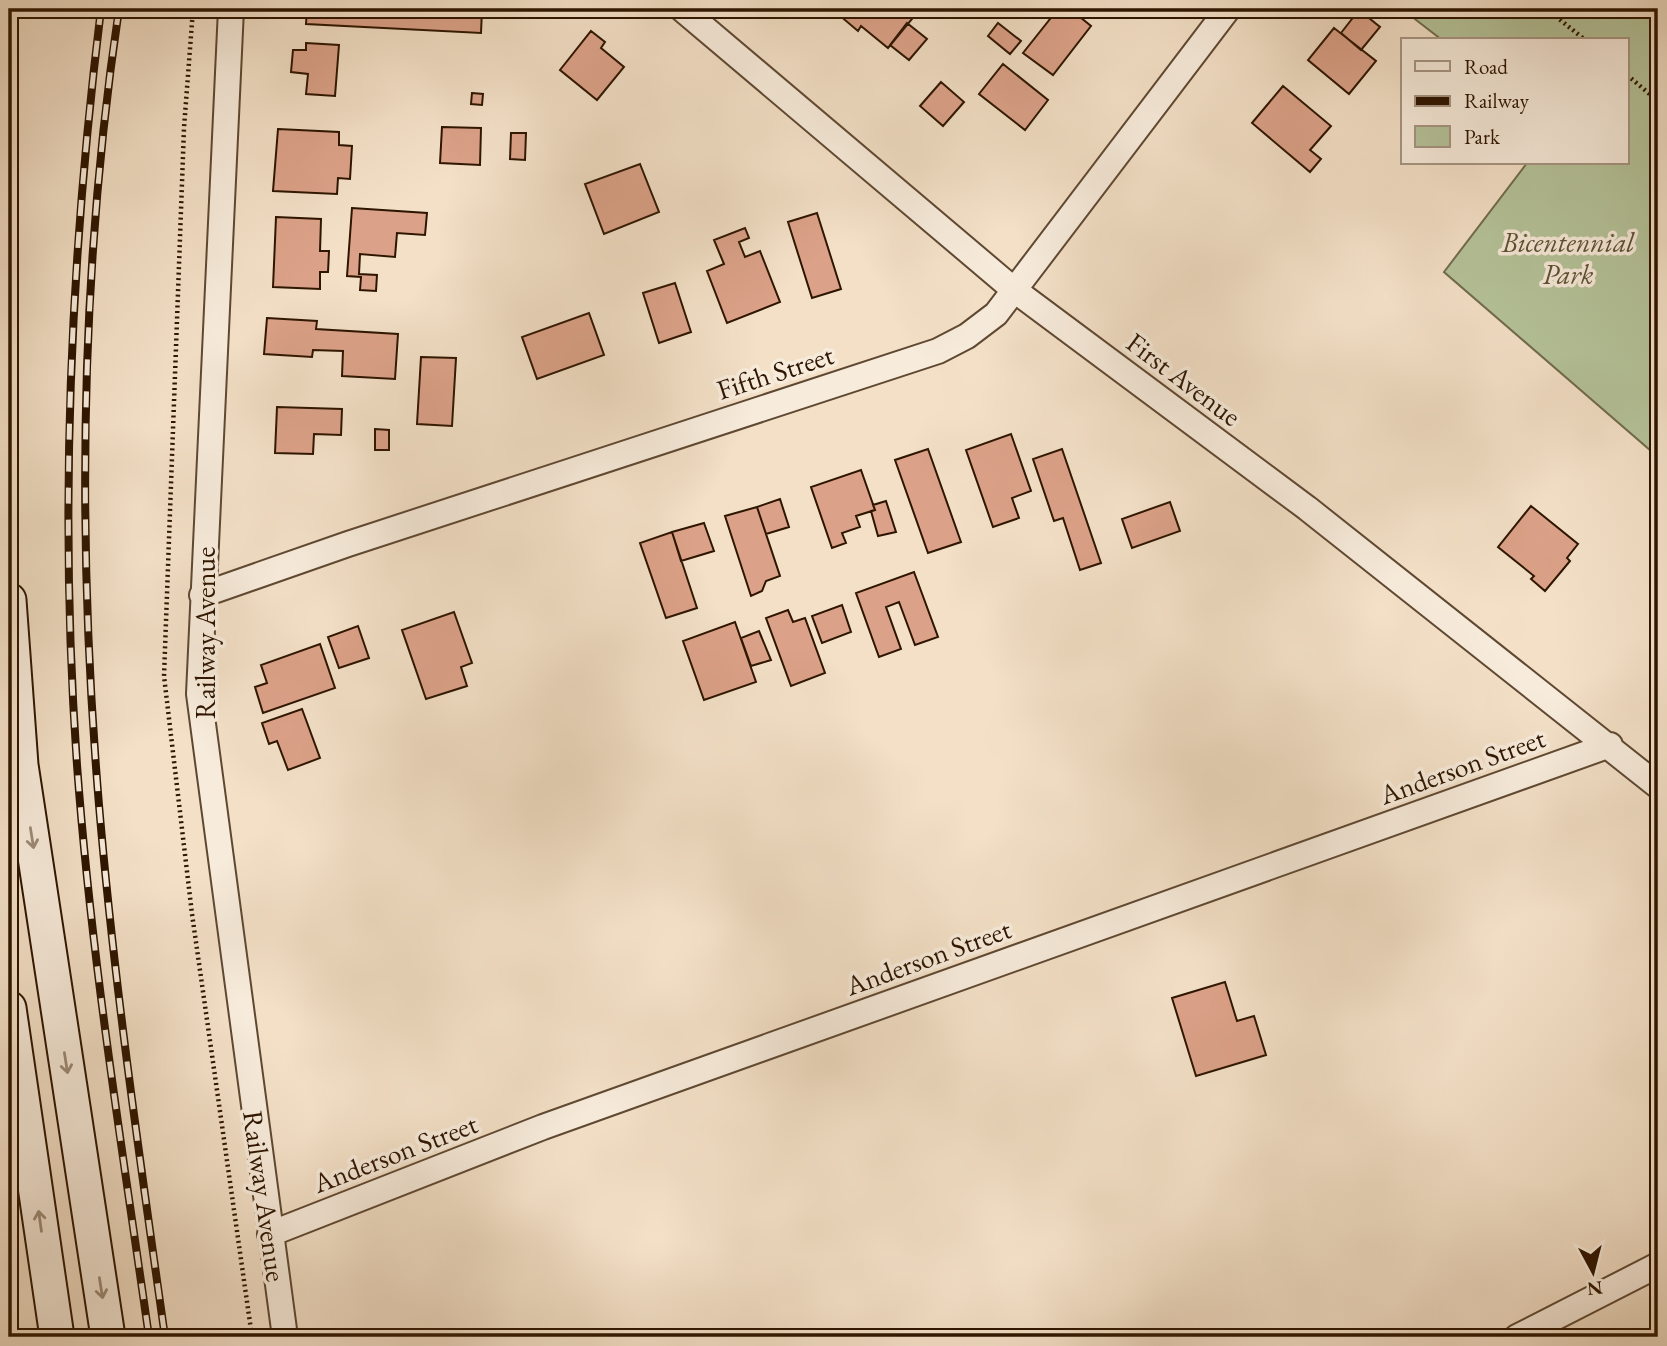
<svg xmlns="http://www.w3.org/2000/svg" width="1667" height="1346" font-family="'EB Garamond',serif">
<rect width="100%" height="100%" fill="#f3e0c7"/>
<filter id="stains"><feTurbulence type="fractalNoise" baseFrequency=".00286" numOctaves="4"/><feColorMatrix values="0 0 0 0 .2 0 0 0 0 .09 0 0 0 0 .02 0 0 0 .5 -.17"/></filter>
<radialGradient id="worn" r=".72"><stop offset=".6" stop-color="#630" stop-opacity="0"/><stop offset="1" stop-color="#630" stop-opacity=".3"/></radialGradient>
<path fill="#b5c39a" stroke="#726c4d" stroke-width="2" d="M1402 9H1658V457L1444 272 1527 163H1627V40H1442Z"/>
<path fill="#dca289" stroke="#2e1500" stroke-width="2" d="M307 9H482L481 33 306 24Z
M844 9H899L912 19 888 48 861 26 858 31 839 15Z
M1058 9H1070L1091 26 1053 75 1023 53Z
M1359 10 1380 27 1361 50 1341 33Z
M907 23 927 39 909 60 890 45Z
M998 23 1021 41 1010 54 988 36Z
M1334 28 1376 61 1349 94 1308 60Z
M591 31 605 42 601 48 624 67 597 100 560 70Z
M306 43 339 45 335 96 306 94 308 74 291 72 293 50H306Z
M1003 64 1048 100 1025 130 979 94Z
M941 82 964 102 943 126 920 106Z
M1283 86 1331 126 1310 150 1321 159 1310 172 1252 123Z
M472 93 483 94 482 105 471 104Z
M442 127 481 128 480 165 440 163Z
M278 129 339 132V145L352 146 350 179 338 178 337 194 273 191Z
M511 133H526L525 160 510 159Z
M640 164 659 212 604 234 585 184Z
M352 208 427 213 425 235 397 233 395 257 360 254 359 274 377 275 376 291 360 290 361 277 347 276Z
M817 213 841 289 812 298 788 222Z
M276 217 321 219 320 251H329L328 272H320V289L273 287Z
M745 228 749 238 739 242 745 257 760 251 780 302 727 323 707 271 724 264 714 240Z
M675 283 691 332 659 343 643 293Z
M589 313 604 355 537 379 522 337Z
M267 318 317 321 316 329 398 334 395 379 342 376 343 351 313 350 312 357 264 354Z
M421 357 456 358 452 426 417 424Z
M277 407 342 409 341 435 314 434 313 454 275 453Z
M375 429 389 430V450H375Z
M1011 434 1031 491 1012 498 1019 518 993 527 966 450Z
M928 449 961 542 928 553 895 460Z
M1062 449 1101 563 1080 570 1063 518 1054 521 1033 459Z
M861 470 875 510 856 516 860 527 842 533 846 543 832 548 811 487Z
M780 499 789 527 766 534 757 507Z
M886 501 896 532 878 536 871 511 875 510 873 505Z
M1170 502 1180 531 1132 548 1122 519Z
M1531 506 1578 544 1567 558 1570 561 1545 591 1531 579 1534 576 1498 547Z
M757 507 780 576 766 581 762 591 751 596 725 516Z
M704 523 714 551 681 561 672 532Z
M672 532 697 608 666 618 640 543Z
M914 572 938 637 915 645 899 602 886 607 901 649 879 657 856 593Z
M842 605 851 632 822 643 812 616Z
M788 610 793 622 805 618 825 673 791 686 766 618Z
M454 612 472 663 461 667 467 686 426 699 402 630Z
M735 622 756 682 704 700 683 641Z
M358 626 369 658 339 668 328 637Z
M759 631 771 660 751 666 741 638Z
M320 644 335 688 263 713 255 687 267 683 261 665Z
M302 709 320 758 288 770 277 741 269 744 262 723Z
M1225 982 1237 1021 1254 1016 1266 1055 1196 1076 1172 998Z"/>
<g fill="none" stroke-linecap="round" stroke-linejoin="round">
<defs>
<path id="street" d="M231 9 199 694 285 1337
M682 9 1013 289 1307 508 1658 786
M202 595 348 544 938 351 967 336 996 314 1228 9
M270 1234 543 1127 1610 745
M1517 1337 1658 1265"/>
<path id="secondary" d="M9 600 21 765 108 1337
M9 1008 57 1337"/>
</defs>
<use href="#street" stroke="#5f4832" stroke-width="28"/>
<use href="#secondary" stroke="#2e1500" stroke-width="37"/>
<path stroke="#2e1500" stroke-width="4.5" stroke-dasharray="2 3.5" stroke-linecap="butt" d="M193 9 184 128 164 676 192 914 252 1337
M1547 9 1585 40
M1627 75 1658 101"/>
<use href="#street" stroke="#f7ebdb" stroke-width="24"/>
<use href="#secondary" stroke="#f7ebdb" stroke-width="33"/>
<defs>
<path id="rail" d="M101 9C70 260 59 512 77 765 91 957 122 1147 149 1337
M119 9C80 270 77 542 99 805 114 983 140 1160 165 1337"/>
</defs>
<use href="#rail" stroke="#2e1500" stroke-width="8"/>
<use href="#rail" stroke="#f7ebdb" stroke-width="5" stroke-dasharray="16" stroke-linecap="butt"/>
</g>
<defs><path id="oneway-shaft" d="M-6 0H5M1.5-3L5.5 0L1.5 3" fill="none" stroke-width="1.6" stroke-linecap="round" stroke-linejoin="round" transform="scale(1.75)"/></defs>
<g stroke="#9d8b78">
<use href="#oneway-shaft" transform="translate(32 838) rotate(81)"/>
<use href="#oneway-shaft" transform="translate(66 1063) rotate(81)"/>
<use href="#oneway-shaft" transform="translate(40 1221) rotate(-98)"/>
<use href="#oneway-shaft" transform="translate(101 1288) rotate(81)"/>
</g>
<g text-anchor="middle" stroke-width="7" stroke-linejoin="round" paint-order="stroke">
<g font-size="28" font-style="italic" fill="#5d5236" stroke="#f7ebdb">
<text x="1568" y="252">Bicentennial<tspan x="1568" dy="32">Park</tspan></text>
</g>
<g font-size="28" fill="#2e1500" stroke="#f7ebdb">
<text transform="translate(775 372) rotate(-18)" y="10">Fifth Street</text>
<text transform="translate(1184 379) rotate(37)" y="10">First Avenue</text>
<text transform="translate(205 633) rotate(-90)" y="10">Railway Avenue</text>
<text transform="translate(1462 766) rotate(-20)" y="10">Anderson Street</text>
<text transform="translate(928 957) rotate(-20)" y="10">Anderson Street</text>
<text transform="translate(395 1153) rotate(-21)" y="10">Anderson Street</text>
<text transform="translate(265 1196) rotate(82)" y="10">Railway Avenue</text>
</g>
</g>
<rect width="1667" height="1346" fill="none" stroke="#f3e0c7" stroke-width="35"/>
<rect x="10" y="10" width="1646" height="1325" fill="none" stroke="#2e1500" stroke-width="3.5"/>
<rect x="18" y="18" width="1632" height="1311" fill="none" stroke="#2e1500" stroke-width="2"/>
<rect x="1401" y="38" width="228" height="126" fill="#f7ebdb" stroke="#a79583" stroke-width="2"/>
<rect x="1415" y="61" width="35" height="10" fill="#f7ebdb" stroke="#a79583" stroke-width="2"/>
<text x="1464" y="74" font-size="21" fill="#2e1500">Road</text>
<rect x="1415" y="96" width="35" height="10" fill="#2e1500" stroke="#a79583" stroke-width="2"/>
<text x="1464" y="108" font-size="21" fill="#2e1500">Railway</text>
<rect x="1415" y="126" width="35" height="21" fill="#b5c39a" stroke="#a79583" stroke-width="2"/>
<text x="1464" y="144" font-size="21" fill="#2e1500">Park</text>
<g transform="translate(1593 1272) rotate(173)" stroke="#f7ebdb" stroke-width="5" paint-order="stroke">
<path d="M0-5L12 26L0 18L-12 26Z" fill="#2e1500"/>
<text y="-10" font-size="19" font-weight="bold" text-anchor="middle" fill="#2e1500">N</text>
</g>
<rect width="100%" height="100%" filter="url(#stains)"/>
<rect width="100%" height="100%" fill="url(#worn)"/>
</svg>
